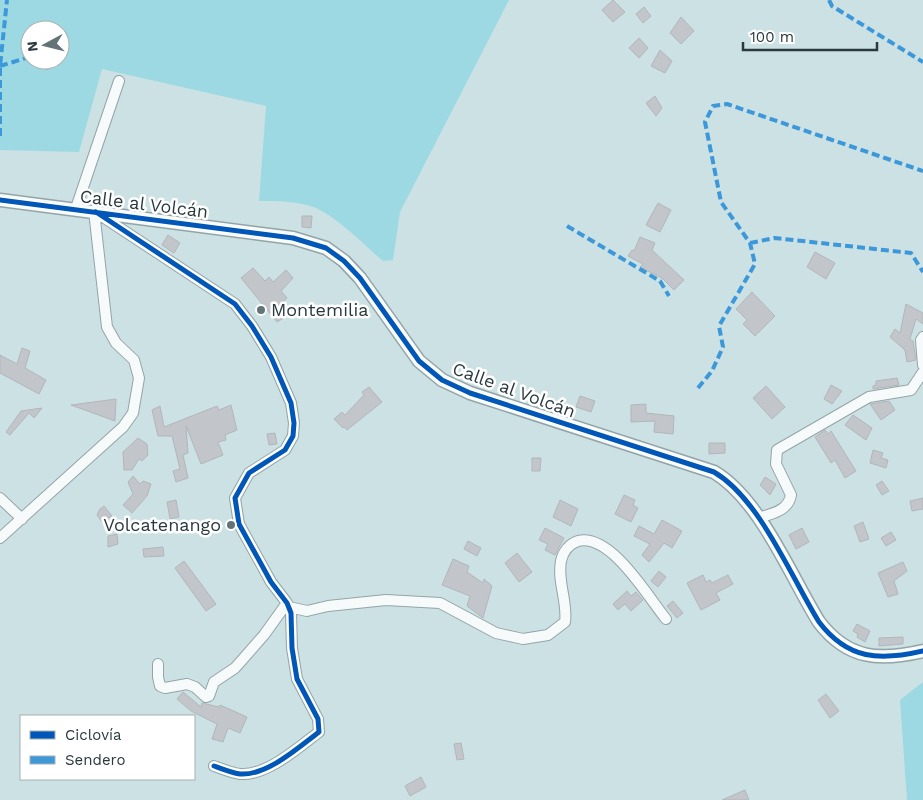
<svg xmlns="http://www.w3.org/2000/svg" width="923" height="800" font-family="'Work Sans',sans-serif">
<rect width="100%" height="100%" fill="#cce1e4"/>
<path fill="#9dd9e2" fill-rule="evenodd" d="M0 0H509L400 212 393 260 383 261C363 244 341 220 316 208 299 201 277 201 259 201L266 106 102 69 79 152 0 150ZM30 30H60V60H30Z
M923 682V800H907L900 700Z"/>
<path fill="#c2c6cb" stroke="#b2b6bb" d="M613 0 625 12 613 22 602 10Z
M644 7 651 16 643 23 636 14Z
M681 17 694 31 681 44 670 33Z
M639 38 648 48 639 58 629 48Z
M660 50 672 61 665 73 651 66Z
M655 96 662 108 656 116 646 103Z
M658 203 671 210 660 232 646 225Z
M302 216H312L311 228 302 227Z
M168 235 180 243 174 253 162 245Z
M640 237 655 243 652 250 684 280 674 290 662 278 640 267 643 264 628 256 632 250 634 251Z
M815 252 835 263 826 279 807 267Z
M253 268 265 281 269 277 273 282 286 270 293 278 281 291 287 298 283 302 287 316 277 322 241 278Z
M752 292 775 316 755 336 743 324 747 320 736 309Z
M906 304 923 313V324L916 319 910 339 913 341 916 360 907 362 905 350 890 337 895 329 900 333Z
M22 348 30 351 25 368 46 380 39 394 0 373V355L17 364Z
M897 378 899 385 873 389V386L876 385V381Z
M831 385 842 391 832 404 824 399Z
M766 386 785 407 772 419 753 398Z
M369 387 382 402 347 430 344 427 343 428 334 419 342 412 345 415 364 395 362 392Z
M580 396 595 401 591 412 576 407Z
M116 399 115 421 71 405Z
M889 401 895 410 881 420 870 404Z
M646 404V413L674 416 673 434 654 432 655 421 631 422V405Z
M231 405 237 430 225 435 226 440 218 442 223 455 201 464 186 426 188 453 183 455 188 478 176 482 173 471 180 469 172 436H158L152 410 160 406 164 427 217 406 219 410Z
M42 408 34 418 29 413 10 435 6 432 21 411Z
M853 415 872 428 866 440 845 425Z
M825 430 828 434 831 431 856 471 845 478 835 460 831 463 815 437Z
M275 433 277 444 269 445 267 434Z
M138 438 147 444 148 455 142 461 139 459 132 470H124L123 452Z
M709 443H725V453L709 454Z
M873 450 883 453 881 458 888 460 886 468 870 463Z
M532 458H541L540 471H532Z
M133 476 140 484 143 481 151 484 147 496 132 513 123 505 133 494 128 482Z
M765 477 776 484 770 495 760 485Z
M882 481 889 491 882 495 876 485Z
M624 495 635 500 633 505 638 508 631 522 615 514Z
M923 498V509L912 511 910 501Z
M176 500 179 517 170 519 167 502Z
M560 500 578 509 571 526 553 517Z
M104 506 112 516 102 522 97 515 100 509Z
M662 520 682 531 672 548 664 543 649 562 642 555 650 544 634 536 639 526 654 534Z
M863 522 869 539 860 542 854 526Z
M545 528 564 538 555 555 545 550 548 544 539 540Z
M802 528 809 542 796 549 789 535Z
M891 532 896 540 886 546 881 538Z
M117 534 118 544 108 547V536Z
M468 541 481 548 477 556 464 549Z
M163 547 164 556 144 557 143 549Z
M517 553 532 572 519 582 505 563Z
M453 559 469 566 467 572 483 583 484 579 492 586 483 618 467 606 470 596 442 585Z
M184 561 216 604 206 611 175 568Z
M903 562 907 571 894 581 898 594 888 597 878 573Z
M659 571 666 577 658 587 651 581Z
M703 575 706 582 710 580 712 583 728 575 733 584 716 593 720 600 701 610 687 583Z
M627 591 631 596 636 592 643 600 631 611 625 604 618 610 613 604Z
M673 601 683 613 677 618 667 606Z
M857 624 870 631 865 642 857 637 858 634 853 631Z
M903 637V644L879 646V638Z
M183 692 201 707 202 703 219 707 220 705 247 717 240 733 228 728 223 742 212 739 217 724 191 711 177 699Z
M826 694 839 711 830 718 818 700Z
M461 743 464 759 457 760 454 744Z
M421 777 426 787 410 796 405 786Z
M745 790 749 800H722Z"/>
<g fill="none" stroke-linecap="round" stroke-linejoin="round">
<defs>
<path id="minor" d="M76 208 119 81
M97 213 235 304 252 326 271 357 291 403 294 423 293 436 285 450 249 473 235 498 239 524 271 582 287 603 291 613 292 648 297 679 318 719 319 732C299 747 267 776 240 774 232 773 222 769 214 766
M923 337 921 340 923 365
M0 498 22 519
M759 518C773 513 788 511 791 495L776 464 777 450 869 397 911 390 923 372
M0 538 123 427 133 413 139 378 134 360 116 343 107 327 94 211
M289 607 307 611 328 606 386 600 440 603 496 633 523 639 548 635 565 622C568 603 557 581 561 561 563 552 569 544 578 541 611 533 648 597 666 619
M158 664V677L160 686 165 688 187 684 195 687 206 697 209 696 214 682 235 668 264 635 287 603"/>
<path id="tertiary" d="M0 200 293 238 326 248 344 261 360 278 419 361 442 380 470 393 714 472C760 499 791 577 819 622 848 660 880 661 923 651"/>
</defs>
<use href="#minor" stroke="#93a4a6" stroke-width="12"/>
<use href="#tertiary" stroke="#93a4a6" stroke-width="15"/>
<use href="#minor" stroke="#f7fafb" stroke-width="10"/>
<use href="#tertiary" stroke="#f7fafb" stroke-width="12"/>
<path stroke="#3c98d9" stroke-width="4" stroke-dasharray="8 4" stroke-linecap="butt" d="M829 0 832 6 923 62
M0 66 26 58 48 68
M0 136V66L7 0
M567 226 660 281 669 296
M750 243 775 238 911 253 923 272
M698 388 712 371 723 347 719 326 755 264 750 243 721 202 705 122 713 106 727 104 923 171"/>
<defs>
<path id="cycleway" d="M0 200 293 238 326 248 344 261 360 278 419 361 442 380 470 393 714 472C760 499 791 577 819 622 848 660 880 661 923 651
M96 212 235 304 252 326 271 357 291 403 294 423 293 436 285 450 249 473 235 498 239 524 271 582 287 603 291 613 292 648 297 679 318 719 319 732C299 747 267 776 240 774 232 773 222 769 214 766"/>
</defs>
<use href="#cycleway" stroke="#fff" stroke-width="8"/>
<use href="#cycleway" stroke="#0057b8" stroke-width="5"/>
</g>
<g fill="#627477" stroke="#fff" stroke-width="2">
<circle cx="261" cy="310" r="5"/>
<circle cx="231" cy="525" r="5"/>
</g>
<g text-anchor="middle" stroke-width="5" stroke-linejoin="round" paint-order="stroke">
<g font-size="18" fill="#29393c" stroke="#fff">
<text transform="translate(144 204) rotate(7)" y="6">Calle al Volcán</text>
<text transform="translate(514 390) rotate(20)" y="6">Calle al Volcán</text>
</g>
<g font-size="18" fill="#29393c" stroke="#fff" text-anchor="start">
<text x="271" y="316">Montemilia</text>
<text x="221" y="531" text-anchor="end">Volcatenango</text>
</g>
</g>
<rect x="20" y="715" width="175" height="65" fill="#ffffff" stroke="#a9b0b1"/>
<rect x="30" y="731" width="25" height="8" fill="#0057b8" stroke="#a9b0b1"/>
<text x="65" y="740" font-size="15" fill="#29393c">Ciclovía</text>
<rect x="30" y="756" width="25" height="8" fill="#3c98d9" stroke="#a9b0b1"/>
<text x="65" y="765" font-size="15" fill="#29393c">Sendero</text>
<g transform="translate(45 45) rotate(263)"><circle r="24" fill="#ffffff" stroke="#a9b0b1"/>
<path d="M0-4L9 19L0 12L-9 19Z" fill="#627477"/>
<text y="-8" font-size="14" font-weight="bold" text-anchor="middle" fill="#29393c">N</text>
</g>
<path d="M743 42v8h134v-8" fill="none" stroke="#29393c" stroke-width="2.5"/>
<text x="750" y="42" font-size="15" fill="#29393c" stroke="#ffffff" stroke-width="4" paint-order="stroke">100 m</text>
</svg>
